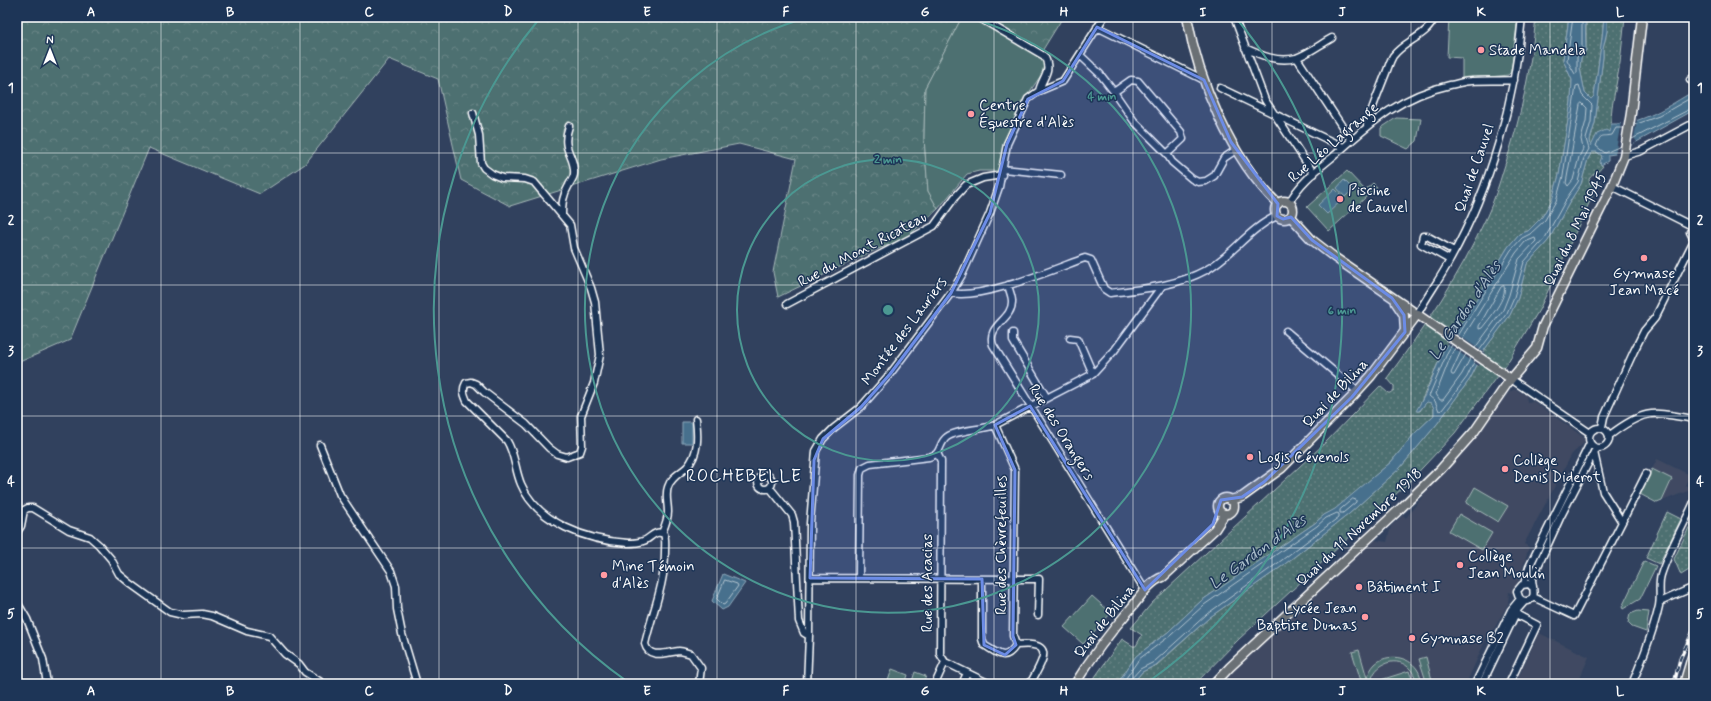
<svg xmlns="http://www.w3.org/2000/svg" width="1711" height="701" font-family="Mynerve,sans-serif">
<defs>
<pattern id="grass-dots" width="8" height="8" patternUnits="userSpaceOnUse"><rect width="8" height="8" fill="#4e7071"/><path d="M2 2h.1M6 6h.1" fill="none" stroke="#698586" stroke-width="1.8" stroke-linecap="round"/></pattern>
<pattern id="forest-crowns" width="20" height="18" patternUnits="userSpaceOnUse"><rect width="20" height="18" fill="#4e7071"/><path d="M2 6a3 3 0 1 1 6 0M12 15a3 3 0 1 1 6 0" fill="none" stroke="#698586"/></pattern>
</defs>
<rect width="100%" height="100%" fill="#31415e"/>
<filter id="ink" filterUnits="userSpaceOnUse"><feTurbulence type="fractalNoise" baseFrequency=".025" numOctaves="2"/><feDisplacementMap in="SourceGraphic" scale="8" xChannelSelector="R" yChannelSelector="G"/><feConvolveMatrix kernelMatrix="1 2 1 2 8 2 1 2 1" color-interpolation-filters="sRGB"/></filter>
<g filter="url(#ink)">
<path fill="#3f4a62" d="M1513 390H1517L1526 395 1527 402 1533 401 1582 436 1585 440 1583 444 1572 454 1524 544 1529 547 1518 583 1513 594 1509 592 1508 604 1490 636 1487 637 1466 684H1220L1229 674 1374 540 1387 542 1391 526 1403 515 1406 518 1428 489 1480 431 1509 392Z
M1657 459 1690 475 1685 485 1693 489 1657 503 1640 494Z
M1539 633 1589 657 1577 684H1515Z"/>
<path fill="url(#grass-dots)" stroke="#a6b8b8" d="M1536 17H1569L1563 60 1572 80 1571 102 1559 175 1552 200 1542 217 1528 231 1519 234 1508 247 1462 324 1444 349 1417 411H1420L1427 401 1431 403 1434 408V415L1415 433 1391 462 1335 510 1324 515 1315 523 1201 601 1168 632 1136 656 1117 684H1090L1122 639 1133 646H1136L1142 635 1131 628 1152 603 1326 442 1380 386 1388 393H1390L1394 390V386L1387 378C1425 327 1460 275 1487 216 1494 201 1499 184 1504 168 1521 118 1531 69 1536 17Z
M1586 17H1604L1602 38 1594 96 1591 99 1585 93 1580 68 1581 58 1586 50Z
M1607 17H1625L1620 63 1612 107 1610 132 1598 134 1591 146 1590 140 1595 123 1603 57V49L1607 31Z
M1592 152H1597L1602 156 1601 165 1603 166C1598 173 1593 173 1589 179L1590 184 1599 182 1539 310 1509 360 1455 433 1407 484 1239 639 1195 684H1132L1142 672 1157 665 1210 617 1281 567 1349 514 1400 468 1437 424 1470 379 1485 349 1510 315 1518 298 1527 264 1548 241 1572 198 1581 184 1588 159Z
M1667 512 1681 519 1659 564 1646 558Z
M1694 517V567L1681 575 1674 559Z"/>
<path fill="url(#forest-crowns)" stroke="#a6b8b8" d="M17 17H962L925 88 924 138 928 191 938 209 906 238 873 251 778 297 773 272 796 159 739 144 661 159 510 206 461 180 438 79 389 59 305 164 260 194 149 148 70 340 17 363Z
M973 17H1063L1039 56Z"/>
<path fill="#4e7071" stroke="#a6b8b8" d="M962 17H973L1045 59 1046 68 1024 100 1011 127 997 171H979L967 174 938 209 928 191 924 138 925 88Z
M1449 17H1518L1511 72 1508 75 1462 80V58L1447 57Z
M1396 118 1421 119 1417 141 1408 149 1381 136V128Z
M1347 171 1365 190 1373 183 1377 187 1329 231 1307 207Z
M1652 469 1672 479 1662 501 1657 503 1640 494Z
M1475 487 1508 506 1498 522 1466 503Z
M1459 514 1492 533 1482 550 1449 531Z
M1644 561 1656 566 1640 599 1623 609 1622 607Z
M1092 596 1111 613 1083 644 1064 627Z
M1638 611 1649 612 1646 632 1632 627 1628 623 1630 614Z
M1359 650 1367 678C1369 673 1371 668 1375 664 1387 653 1408 656 1417 669 1420 673 1421 679 1423 684H1417C1416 679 1414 674 1411 670 1398 654 1373 663 1371 683L1409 671 1414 684H1362L1352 652Z
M1426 657 1433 684H1427L1419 659Z
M892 669 908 675 905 684H887Z
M915 672 926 676 923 684H911Z"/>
<path fill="#46708d" stroke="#90a9bb" d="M1569 17H1585L1586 50 1581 58 1580 68 1585 93 1591 99 1594 96 1602 38 1604 17H1607V31L1603 49V57L1595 123 1590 140 1591 146 1597 134 1606 130 1610 132 1611 124C1642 125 1668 106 1694 91V110L1615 154 1608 155V161L1601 165 1600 162 1602 156 1597 152H1592L1588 159 1581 184 1572 198 1548 241 1527 264 1518 298 1510 315 1485 349 1470 379 1437 424 1400 468 1349 514 1281 567 1210 617 1156 665 1142 672 1132 684H1117L1136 656 1168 632 1201 601 1315 523 1324 515 1335 509 1391 462 1415 433 1434 415V408L1431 403 1427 402 1419 411H1416L1425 395 1444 349 1462 323 1508 247 1519 234 1528 231 1542 217 1552 200 1559 175 1571 102 1572 80 1563 60Z
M1344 180 1353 189 1345 197 1337 188Z
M1335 189 1344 198 1327 214 1318 205Z
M682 422H692V443H682Z
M723 574 745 583 728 607 722 610 712 601Z"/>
<path fill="#31415e" d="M1634 119 1637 120 1634 138 1637 142 1615 155 1621 122Z
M1454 332 1485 353 1479 366 1446 343Z"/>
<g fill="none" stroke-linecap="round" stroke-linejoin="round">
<path stroke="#b5c6d1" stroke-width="1" d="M1573 17 1567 60 1575 74 1577 73V57L1582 48V17
M1582 103 1587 108 1586 121 1581 139 1583 149 1579 157 1573 180 1568 186 1566 183 1580 105Z
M1634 125 1659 116 1694 96
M1632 139 1694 107
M1621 146 1605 153 1596 146C1601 133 1601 137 1612 135L1616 128H1624
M1504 286C1508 297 1489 319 1482 328L1479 329V326L1501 287Z
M1458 336 1511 250 1522 238 1530 234 1545 220 1556 201 1563 176 1576 86 1579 85 1582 95 1592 105 1591 122 1586 139 1589 149 1584 158 1578 182 1568 196 1545 238 1524 262 1514 297 1507 313 1479 351
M1462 339 1516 253 1525 242 1535 238 1536 241 1519 259 1509 295 1503 310 1475 348
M1452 345 1448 351 1429 396 1435 401 1439 411 1442 410 1467 377 1475 360
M1456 347 1452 353 1436 394 1440 400H1443L1462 374 1471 357
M1461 351 1451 373 1452 375H1454L1466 354
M1353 499 1356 500V502L1343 513H1340V510Z
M725 580 737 584 738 586 725 604 723 605 717 599Z
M1122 684 1139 659 1171 635 1204 605 1317 526 1326 518 1337 513 1339 514V517L1278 563 1207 614 1154 662 1140 669 1130 680V684"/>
<defs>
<path id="minor" d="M978 17 1044 56C1053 71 1042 77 1039 91
M1234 17 1265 100 1314 174
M1097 27 1204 80
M1245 48C1260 55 1278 63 1296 58 1308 54 1321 44 1332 38
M1080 55 1100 74 1114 92 1134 121 1167 154 1172 162 1192 179 1198 182 1206 181 1214 176 1224 158 1236 150
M1297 58 1351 140
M1690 80 1694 77
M1220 88 1343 147
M1114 92 1131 80 1138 81 1181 132 1183 139 1167 154
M473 113 479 135 481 163 484 168 492 174 502 178 525 179 534 182 570 225 574 248 591 288 595 302 600 355 594 383 581 416 582 446 580 452 567 457 557 454 549 448 526 424 484 392 476 384 471 382 466 383C462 390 464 394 467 401L507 441C515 454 515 470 521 484 537 523 588 541 628 543 633 543 638 543 643 541 651 539 654 529 664 534 666 539 665 546 665 552 665 585 652 613 645 644 649 660 667 652 679 651 683 651 687 653 691 654L701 668 699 684
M1367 125C1372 107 1379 91 1386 73 1388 68 1390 61 1393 56 1405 40 1427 37 1435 17
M1624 156 1641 151 1694 123
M1003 169 1061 175
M1612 186 1692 226
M1289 203C1299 183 1318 169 1335 155 1372 122 1400 96 1450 85 1457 84 1464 81 1471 81 1485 80 1500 81 1514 80
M562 215C562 203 563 195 569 185 570 182 574 178 574 174 576 156 560 151 569 126
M1694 225 1690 232 1694 240
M1450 260 1421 244 1423 236H1427L1454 251
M1008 285C1009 290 1012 296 1012 301 1013 320 986 325 993 345L1145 590
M951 293C982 300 1054 269 1085 258L1091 260 1104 289 1110 293C1143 289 1177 286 1206 270 1232 256 1249 228 1277 216
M787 304 934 226 955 197 966 185 983 178 1002 175
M1417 315C1427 296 1440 279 1450 260 1491 187 1515 101 1522 17
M1286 331 1357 391
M1013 333V341L1047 398
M1070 338 1078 339 1093 374
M1511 379 1590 433
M1602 427 1604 417 1634 351 1644 331 1655 318 1694 240
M1589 438a10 10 0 1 1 20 0a10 10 0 1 1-20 0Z
M1610 435C1646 408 1652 412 1694 419
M320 445 340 495 391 571 396 586 397 609 402 634 417 684
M937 453 941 461 940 654 945 662 990 684
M758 482a7 7 0 1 1 14 0a7 7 0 1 1-14 0Z
M770 488 792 515 794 522 799 621 804 633 809 636
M1622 522 1646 474
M17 532 21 526 24 510 28 508H33L69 530 90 537 99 545 111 559 119 574 131 584 170 612 183 615 202 614 212 616 247 631 269 636 285 654 299 664 305 672 324 684
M662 533C665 526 668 519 668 512 668 503 665 495 668 487 671 477 681 473 687 467 699 454 698 435 696 419
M810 578 1039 579 1038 615
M859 578 860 475 862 468 870 464 929 457C931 456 936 455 937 453 941 448 941 441 947 437 956 430 982 430 995 425L1093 374 1114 351 1162 286
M982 579V639L984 645C999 654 1005 662 1016 645L1013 636 1015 470 995 425
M1524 584 1529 567 1590 443
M1532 587 1529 584 1522 585 1517 591 1519 597C1521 600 1523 602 1527 601 1538 599 1532 586 1532 579L1560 518 1594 452 1598 448
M1533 597 1574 616 1622 522 1603 492 1594 452
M17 602 27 619 43 659 47 684
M1660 602 1694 587
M1016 645C1057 641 1043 660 1030 684
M807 684 809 636 810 523 816 451 823 439 834 428 861 407 890 374 951 293 962 275 990 213 999 187 1007 144 1028 99 1039 91 1063 81 1104 17
M935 684 945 662
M962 684 967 673
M1475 684 1511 610 1520 599
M1482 684 1518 609 1525 601
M1509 684 1537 625 1516 614
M1632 684C1643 658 1653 633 1659 606 1661 596 1658 585 1661 575 1668 552 1684 525 1694 502"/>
<path id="major" d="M1187 17C1198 80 1231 159 1278 204
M1275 210a9 9 0 1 1 18 0a9 9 0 1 1-18 0Z
M1291 217 1312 240 1334 257 1511 379
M1396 303 1404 315 1405 332
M1218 506a8 8 0 1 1 16 0a8 8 0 1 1-16 0Z
M1230 500 1242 497 1282 468 1352 397 1371 376 1417 315
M1075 684C1092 656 1111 631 1132 607 1141 596 1150 581 1163 577L1215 529 1224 515
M1214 684 1230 667 1401 508 1441 469 1474 432 1507 384 1537 348 1543 326 1612 186 1624 156 1631 113 1642 17
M1684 684 1694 650"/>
</defs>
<use href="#minor" stroke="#fff" stroke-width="9"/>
<use href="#major" stroke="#fff" stroke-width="11"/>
<use href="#minor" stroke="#1d3557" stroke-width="6"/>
<use href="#major" stroke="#6b6f75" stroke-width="8"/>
<defs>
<path id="rail" d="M1674 684 1680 659 1694 629"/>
</defs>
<use href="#rail" stroke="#fff" stroke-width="3.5"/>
<use href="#rail" stroke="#1d3557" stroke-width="2" stroke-dasharray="6" stroke-linecap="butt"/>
</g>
</g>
<path fill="#6c8ce6" fill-opacity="0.2" stroke="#6c8ce6" stroke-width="3" stroke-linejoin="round" d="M1097 27 1204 80 1231 142 1278 204 1277 216 1283 219 1291 217 1312 240 1392 298 1404 315 1405 332 1352 397 1264 482 1242 497 1221 500 1213 524 1145 590 1030 406 995 425 1015 470 1013 636 1016 645 1005 655 984 645 982 579 810 578 814 460 823 439 861 407 890 374 951 293 990 213 1007 144 1028 99 1063 81Z"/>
<path fill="none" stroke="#fff" stroke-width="1" stroke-opacity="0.55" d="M161 17V684M300 17V684M439 17V684M578 17V684M717 17V684M856 17V684M994 17V684M1133 17V684M1272 17V684M1411 17V684M1550 17V684M17 153H1694M17 285H1694M17 416H1694M17 548H1694"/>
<g fill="none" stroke="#4b9892" stroke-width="2">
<circle cx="888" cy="310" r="151"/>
<path d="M966 17A303 303 0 1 1 810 17"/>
<path d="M628 682A454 454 0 0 1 540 18M1236 18A454 454 0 0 1 1148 682"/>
</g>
<g fill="#ff9aa2" stroke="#1d3557" stroke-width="1.5">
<circle cx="1481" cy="50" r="4"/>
<circle cx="971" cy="114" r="4"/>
<circle cx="1340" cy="199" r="4"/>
<circle cx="1644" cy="258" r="4"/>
<circle cx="1250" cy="457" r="4"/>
<circle cx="1505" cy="469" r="4"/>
<circle cx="1460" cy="565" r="4"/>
<circle cx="604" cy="575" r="4"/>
<circle cx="1359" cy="587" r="4"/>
<circle cx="1365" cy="617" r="4"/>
<circle cx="1412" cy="638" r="4"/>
</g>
<g text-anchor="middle" stroke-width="3" stroke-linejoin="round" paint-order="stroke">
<g font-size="15" fill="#fff" stroke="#1d3557" text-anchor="start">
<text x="1489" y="55">Stade Mandela</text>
<text x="979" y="110">Centre<tspan x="979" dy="17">Équestre d'Alès</tspan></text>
<text x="1348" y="195">Piscine<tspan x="1348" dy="17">de Cauvel</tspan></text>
<text x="1644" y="278" text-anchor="middle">Gymnase<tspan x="1644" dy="17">Jean Macé</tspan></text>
<text x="1258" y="462">Logis Cévenols</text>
<text x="1513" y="465">Collège<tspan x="1513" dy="17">Denis Diderot</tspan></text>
<text x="1468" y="561">Collège<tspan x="1468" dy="17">Jean Moulin</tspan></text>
<text x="612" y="571">Mine Témoin<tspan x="612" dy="17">d'Alès</tspan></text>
<text x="1367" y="592">Bâtiment I</text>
<text x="1357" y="613" text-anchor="end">Lycée Jean<tspan x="1357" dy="17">Baptiste Dumas</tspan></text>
<text x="1420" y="643">Gymnase B2</text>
</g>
<g font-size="15" fill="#fff" stroke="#1d3557">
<text transform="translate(1333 142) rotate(-41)" y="5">Rue Léo Lagrange</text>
<text transform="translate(1474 168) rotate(-71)" y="5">Quai de Cauvel</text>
<text transform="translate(1575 229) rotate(-64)" y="5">Quai du 8 Mai 1945</text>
<text transform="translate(862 249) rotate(-28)" y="5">Rue du Mont Ricateau</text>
<text transform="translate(904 331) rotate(-53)" y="5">Montée des Lauriers</text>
<text transform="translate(1335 393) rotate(-47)" y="5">Quai de Bilina</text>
<text transform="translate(1062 432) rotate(58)" y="5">Rue des Orangers</text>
<text transform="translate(1359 527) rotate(-43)" y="5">Quai du 11 Novembre 1918</text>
<text transform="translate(1001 545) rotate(-90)" y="5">Rue des Chèvrefeuilles</text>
<text transform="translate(927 583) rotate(-90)" y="5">Rue des Acacias</text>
<text transform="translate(1104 621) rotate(-52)" y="5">Quai de Bilina</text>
</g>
<g font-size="16" font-style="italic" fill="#acbfcc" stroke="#1d3557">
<text transform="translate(1464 310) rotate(-56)" y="6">Le Gardon d'Alès</text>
<text transform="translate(1257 551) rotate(-36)" y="6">Le Gardon d'Alès</text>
</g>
<g font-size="17" letter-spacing="1" fill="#fff" stroke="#1d3557">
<text x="744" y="481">ROCHEBELLE</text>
</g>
</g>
<circle cx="888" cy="310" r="6" fill="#4b9892" stroke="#1d3557" stroke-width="2"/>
<g font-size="12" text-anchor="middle" font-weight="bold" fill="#4b9892" stroke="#1d3557" stroke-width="3" stroke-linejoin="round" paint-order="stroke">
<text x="1102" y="100">4 min</text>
<text x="888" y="163">2 min</text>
<text x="1342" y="314">6 min</text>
</g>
<rect width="1711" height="701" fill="none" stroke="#1d3557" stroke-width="44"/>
<g transform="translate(50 50)" stroke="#1d3557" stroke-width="3" paint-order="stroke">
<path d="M0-3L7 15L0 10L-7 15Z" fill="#ffffff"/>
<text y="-6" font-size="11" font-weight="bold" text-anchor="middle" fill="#ffffff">N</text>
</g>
<rect x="22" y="22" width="1667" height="657" fill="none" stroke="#fff" stroke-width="1.5"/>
<g font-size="13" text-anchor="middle" font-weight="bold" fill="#fff">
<text x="91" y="16">A</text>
<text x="230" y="16">B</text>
<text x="369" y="16">C</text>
<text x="508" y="16">D</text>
<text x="647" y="16">E</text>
<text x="786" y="16">F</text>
<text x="925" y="16">G</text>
<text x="1064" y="16">H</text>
<text x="1203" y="16">I</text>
<text x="1342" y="16">J</text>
<text x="1481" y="16">K</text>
<text x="1620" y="16">L</text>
<text x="11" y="92">1</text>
<text x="1700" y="92">1</text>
<text x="11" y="224">2</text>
<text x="1700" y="224">2</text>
<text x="11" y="355">3</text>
<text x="1700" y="355">3</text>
<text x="11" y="486">4</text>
<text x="1700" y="486">4</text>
<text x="11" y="618">5</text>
<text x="1700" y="618">5</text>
<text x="91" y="695">A</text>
<text x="230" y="695">B</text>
<text x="369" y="695">C</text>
<text x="508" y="695">D</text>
<text x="647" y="695">E</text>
<text x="786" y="695">F</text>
<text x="925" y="695">G</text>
<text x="1064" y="695">H</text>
<text x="1203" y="695">I</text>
<text x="1342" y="695">J</text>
<text x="1481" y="695">K</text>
<text x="1620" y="695">L</text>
</g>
</svg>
